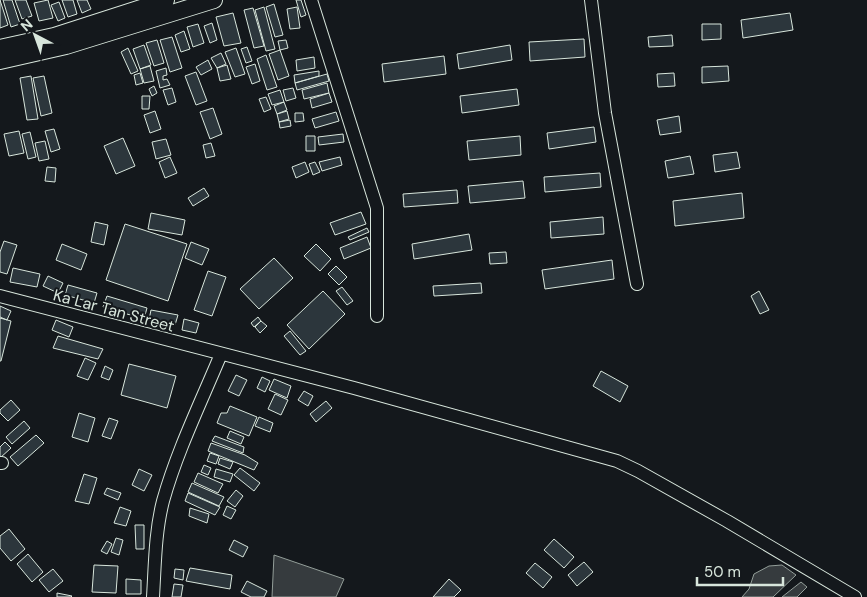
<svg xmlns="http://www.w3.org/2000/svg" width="867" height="597" font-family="'DM Sans',sans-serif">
<rect width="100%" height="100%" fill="#14181c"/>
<path fill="#363b3e" stroke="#939e99" d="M274 555 344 579 336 597H272Z
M782 565 796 575 773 597H742L749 589 754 574 769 566Z
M801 582 807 587 797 597H782Z"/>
<path fill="#2c363c" stroke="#d8e6dc" d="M0 0 8 25 0 28Z
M3 0H12L20 24 11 27Z
M15 0H26L32 16 22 19Z
M48 0 53 18 39 21 34 3Z
M62 0H73L77 14 68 17Z
M77 0H87L91 9 82 13Z
M296 0H301L306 15 301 17Z
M59 2 65 18 58 21 51 5Z
M274 4 283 35 275 37 266 7Z
M264 7 275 49 266 51 255 10Z
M297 7 300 28 290 29 287 9Z
M253 8 264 46 254 48 244 10Z
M233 13 241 43 224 46 216 17Z
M790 13 793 30 743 38 741 20Z
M212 23 217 40 210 43 204 26Z
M198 24 204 43 193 47 187 27Z
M702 24H721V39L702 40Z
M184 31 190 49 181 52 175 35Z
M672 35 673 46 649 47 648 37Z
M172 37 182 68 170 72 160 40Z
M584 39 585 57 530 61 529 42Z
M157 40 164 63 154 66 146 43Z
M286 40 288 48 280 50 278 41Z
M144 45 151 65 140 69 133 49Z
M510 45 512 60 459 69 457 54Z
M247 47 252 61 246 63 241 49Z
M128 48 138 71 131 74 121 52Z
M236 48 245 74 235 77 225 52Z
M280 50 289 76 278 80 269 54Z
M221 53 226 64 217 68 211 58Z
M266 55 277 87 267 90 257 59Z
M444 56 446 74 384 82 382 64Z
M314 57 315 68 297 71 296 60Z
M208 60 212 69 201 75 196 67Z
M255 64 260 81 252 84 246 67Z
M227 65 231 79 220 81 217 68Z
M150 66 154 81 144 83 140 69Z
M728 66 729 81 702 83V67Z
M166 68 167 75 163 76V80L167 79 170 85 160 88 156 71Z
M319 71V76L295 83 294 75Z
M196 72 207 101 196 105 185 76Z
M140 73 143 83 136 85 134 75Z
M674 73 675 86 658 87 657 74Z
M327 74 329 81 297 90 295 83Z
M31 76 38 119 27 120 20 78Z
M44 76 52 113 41 116 33 78Z
M327 83 329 93 304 99 302 90Z
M154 86 157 93 152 96 149 89Z
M172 88 176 102 168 105 163 90Z
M293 88 296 98 286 101 283 90Z
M517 89 519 105 462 113 460 96Z
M280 90 284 102 272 105 268 94Z
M329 93 332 102 312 108 310 99Z
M142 96H150L149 109H142Z
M266 97 271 109 264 112 259 99Z
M284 102 287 110 277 114 274 106Z
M213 108 222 134 210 139 200 112Z
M155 111 161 129 150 133 144 115Z
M287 111 289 119 279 122 277 114Z
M336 112 339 121 315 128 312 119Z
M295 113H303L304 121 295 122Z
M679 116 681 132 660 135 657 120Z
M290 120 291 126 280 128 279 122Z
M594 127 596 142 549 149 547 133Z
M54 129 60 149 51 152 45 131Z
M19 131 24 153 9 156 4 134Z
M30 132 36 157 28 159 22 134Z
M343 134 344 142 319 145 318 137Z
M306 136H315V151H306Z
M520 136 521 155 469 160 467 141Z
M123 138 135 166 116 174 104 146Z
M166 139 171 155 156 159 152 142Z
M45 141 49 159 39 161 35 143Z
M211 143 215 156 206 158 203 145Z
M737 152 740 168 715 172 713 155Z
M690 156 694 174 668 178 665 161Z
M170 157 177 173 165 178 159 162Z
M340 157 342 165 322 171 319 162Z
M305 162 309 172 296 178 292 167Z
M315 162 320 172 313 175 309 164Z
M47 167 56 168 55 182 45 181Z
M600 173 601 187 545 192 544 177Z
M523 181 525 198 470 203 468 186Z
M204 188 209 196 193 206 188 198Z
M457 190 458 203 404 207 403 194Z
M742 193 744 218 675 226 673 201Z
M361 212 366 224 335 235 330 223Z
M151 213 185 220 182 235 148 229Z
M603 217 604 234 551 238 550 222Z
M95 222 108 225 104 245 91 242Z
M125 224 187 244 168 301 106 280Z
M367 228 369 232 350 240 348 237Z
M469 234 472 250 414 259 412 244Z
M367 237 371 248 344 259 340 248Z
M4 241 17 245 7 274 0 272V252Z
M191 242 209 249 202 265 185 258Z
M62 244 87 254 81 270 56 260Z
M316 244 331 259 320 271 304 256Z
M506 252 507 263 490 264 489 253Z
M274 258 293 278 259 309 240 289Z
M612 260 614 279 545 289 542 270Z
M336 266 347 277 339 285 328 274Z
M13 268 40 274 37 287 10 282Z
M208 271 226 277 212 316 194 310Z
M48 276 63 283 58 293 43 286Z
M481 283 482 293 434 296 433 286Z
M68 285 97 293 94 303 65 295Z
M342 287 353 301 347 305 336 291Z
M323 291 345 314 309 349 287 325Z
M759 291 769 310 760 314 751 296Z
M107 296 147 308 144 319 103 307Z
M0 306 11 311 7 320 0 317Z
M151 310 178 315 175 325 149 320Z
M258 317 261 321 254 327 251 323Z
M0 318 11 321 1 361H0Z
M184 319 199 323 196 333 182 330Z
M56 320 73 327 69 337 52 330Z
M261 321 267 326 260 333 255 327Z
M290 331 306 351 300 355 284 336Z
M58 336 103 349 98 359 53 348Z
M85 358 96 363 88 380 77 376Z
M129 364 176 376 167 408 121 395Z
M105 366 113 370 109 380 101 377Z
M601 371 628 386 620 402 593 386Z
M236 375 247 380 239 396 228 391Z
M262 377 270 381 265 392 257 388Z
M274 379 291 386 287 398 269 390Z
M304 391 313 396 308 406 298 400Z
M275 394 288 400 281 415 268 409Z
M11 400 20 410 8 421 0 413V410Z
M326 401 332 408 316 422 310 414Z
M230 406 257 417 249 436 217 423 221 413H227Z
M79 413 95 418 88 442 72 437Z
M259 417 273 423 270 432 255 426Z
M109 418 118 421 111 439 102 436Z
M24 421 30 428 12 444 6 437Z
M230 431 244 437 241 444 227 438Z
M36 435 44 443 18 466 10 457Z
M215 436 244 447 243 453 212 441Z
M5 442 11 448 0 458V447Z
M211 443 245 455 258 463 254 470 208 451Z
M210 453 219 456 216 464 207 461Z
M220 458 233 462 230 469 218 464Z
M204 465 211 468 208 475 201 472Z
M240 468 260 483 254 491 234 475Z
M139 469 152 475 144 491 132 485Z
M216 469 233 474 230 482 214 477Z
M198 473 223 484 218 493 194 482Z
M84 474 97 478 89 504 75 501Z
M192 483 224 497 219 506 188 492Z
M107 488 121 493 118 500 104 494Z
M236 490 243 496 235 507 227 501Z
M188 493 220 507 215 515 185 501Z
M227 506 236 510 231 519 223 515Z
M120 507 131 511 126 526 114 523Z
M190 508 209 514 207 523 189 516Z
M135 525H144V549H136Z
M9 529 25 549 11 561 0 548V536Z
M116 538 123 540 119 555 111 552Z
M554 539 574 557 564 568 544 550Z
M234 540 248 547 243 557 229 550Z
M107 541 112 544 107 554 101 551Z
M28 554 43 572 32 582 17 564Z
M584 562 593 572 577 586 568 575Z
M535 563 552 577 543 588 526 573Z
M94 565 118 566 116 593 92 592Z
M190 568 232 575 230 589 186 581Z
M53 569 63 581 49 592 39 580Z
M175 569 184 570 183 580 174 578Z
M126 579 141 580V594H126Z
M449 579 461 590 454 597H433Z
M247 581 267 591 264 597H251L241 592Z
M174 584 183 585 181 597H172Z
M57 593 72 596 71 597H57Z"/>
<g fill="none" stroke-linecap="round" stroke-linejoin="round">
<defs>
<path id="minor" d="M311 0 377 208V316
M591 0 605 113 637 284
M0 296 354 388 617 461 638 471 727 521 855 597
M0 463H2
M153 597C155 565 155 532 163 501 177 451 201 402 221 354"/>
<path id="major" d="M0 48 54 36 166 0
M0 61 66 46 214 0"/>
</defs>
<use href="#minor" stroke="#d8e6dc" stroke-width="14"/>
<use href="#major" stroke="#d8e6dc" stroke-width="18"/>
<use href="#minor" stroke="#14181c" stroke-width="12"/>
<use href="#major" stroke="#14181c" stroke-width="16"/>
</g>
<g text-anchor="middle" stroke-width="4" stroke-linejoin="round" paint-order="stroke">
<g font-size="16" fill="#d8e6dc" stroke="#14181c">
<text transform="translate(114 310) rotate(15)" y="6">Ka Lar Tan Street</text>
</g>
</g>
<g transform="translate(35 35) rotate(319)" stroke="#14181c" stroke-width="4" paint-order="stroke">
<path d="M0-4L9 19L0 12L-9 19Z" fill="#d8e6dc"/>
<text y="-8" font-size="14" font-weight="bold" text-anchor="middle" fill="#d8e6dc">N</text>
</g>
<path d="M697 577v8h86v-8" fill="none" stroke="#d8e6dc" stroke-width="2.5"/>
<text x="704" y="577" font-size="15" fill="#d8e6dc" stroke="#14181c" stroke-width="4" paint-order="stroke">50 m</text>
</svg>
